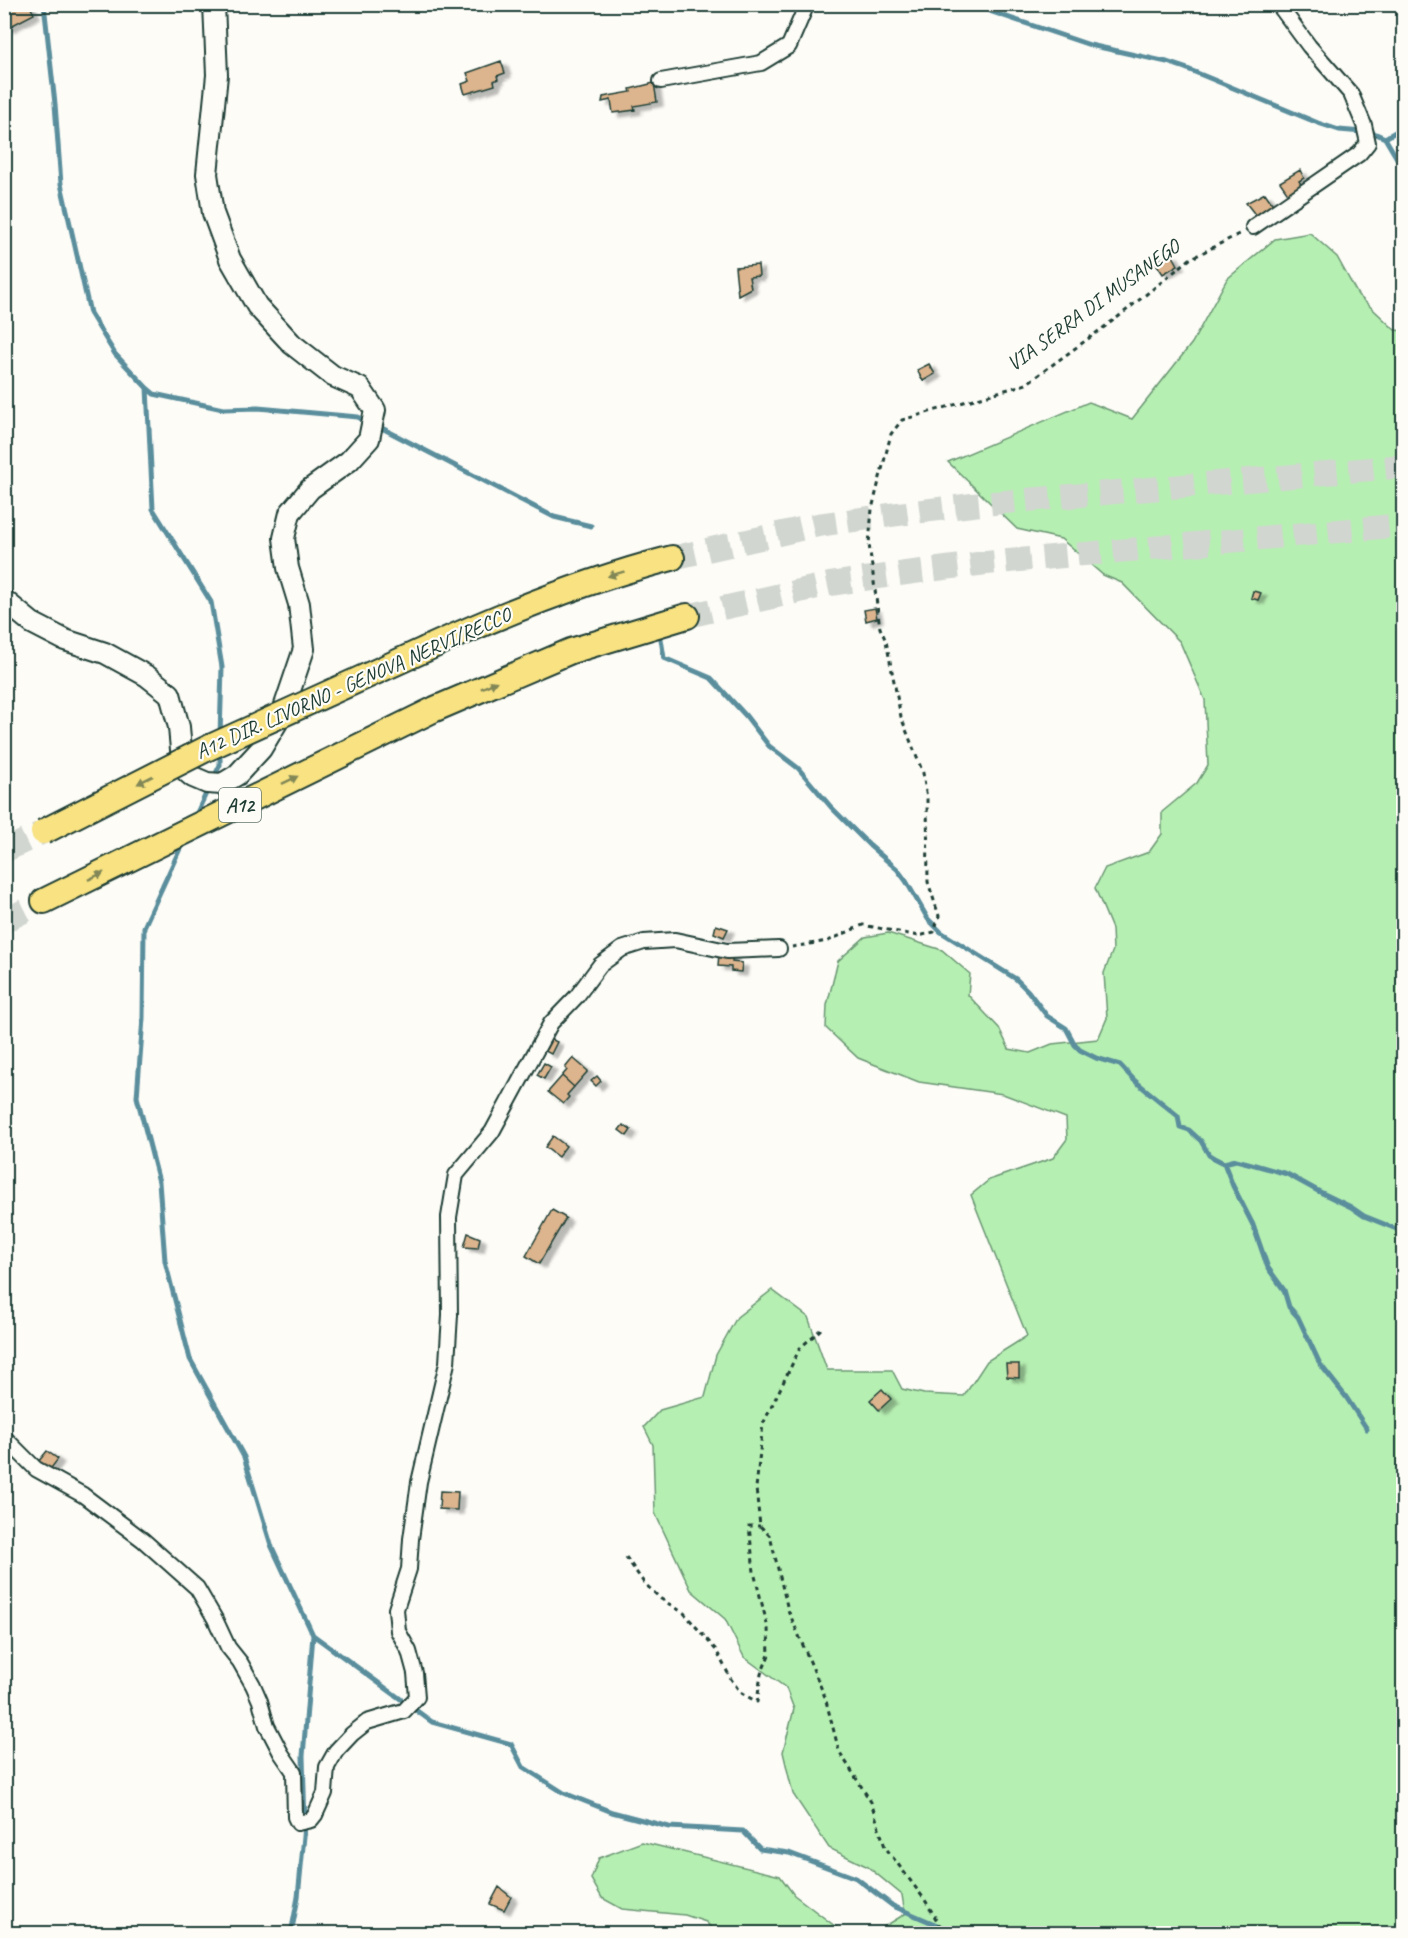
<svg xmlns="http://www.w3.org/2000/svg" width="1408" height="1938" font-family="Caveat,sans-serif">
<defs>
<filter id="shadow"><feDropShadow dx="6" dy="4" stdDeviation="1.5" flood-color="#0004"/></filter>
</defs>
<rect width="100%" height="100%" fill="#fdfcf7"/>
<filter id="ink" filterUnits="userSpaceOnUse"><feTurbulence type="fractalNoise" baseFrequency=".0167" numOctaves="2"/><feDisplacementMap in="SourceGraphic" scale="12" xChannelSelector="R" yChannelSelector="G"/><feConvolveMatrix kernelMatrix="1 2 1 2 8 2 1 2 1" color-interpolation-filters="sRGB"/></filter>
<g filter="url(#ink)">
<path fill="#b6efb2" stroke="#6a9673" stroke-width="1.5" d="M1310 233 1337 257 1358 295 1395 330 1403 331V1933H874L905 1914 902 1895 868 1867 829 1848 793 1794 783 1752 794 1709 786 1688 744 1657 725 1619 691 1590 655 1513 653 1445 644 1427 660 1410 705 1397 716 1355 737 1317 772 1290 808 1317 827 1370H892L902 1389 924 1394 964 1396 987 1361 1027 1336 971 1195 989 1180 1053 1158 1067 1139 1066 1118 1003 1094 919 1082 858 1058 826 1028 827 1005 838 961 865 937 888 933 942 950 970 974 968 995 999 1028 1009 1049 1030 1053 1052 1044 1098 1039 1107 1018 1104 973 1113 950 1112 929 1095 888 1105 868 1149 852 1162 834V812L1197 783 1208 765 1205 700 1180 642 1122 583 1103 575 1061 539 1017 529 948 462 1089 402 1132 419 1192 343 1227 279 1275 239Z
M642 1842 780 1876 794 1895 844 1933H716L706 1922 685 1915 622 1909 602 1898 591 1879 599 1858Z"/>
<g fill="none" stroke-linecap="round" stroke-linejoin="round">
<path stroke="#5a8e9c" stroke-width="5" d="M44 4 55 104 61 184 90 313 115 354 147 388 153 509 211 602 222 667 220 736
M980 4 992 12 1090 45 1167 62 1185 68 1318 123 1339 130 1374 133 1385 138 1398 160 1404 164
M1385 138 1404 127
M147 388 154 394 223 409 258 408 358 417 367 422
M376 425 554 517 591 526
M661 639 664 658 711 678 746 716 769 746 798 768 831 807 870 846 897 869 906 881 928 919 941 932 1016 979 1028 991 1047 1016 1066 1028 1075 1045 1080 1050 1096 1058 1120 1065 1135 1081 1178 1116 1180 1127 1189 1130 1201 1141 1209 1155 1214 1158 1224 1163 1236 1160 1248 1163 1287 1174 1318 1191 1351 1207 1364 1216 1404 1232
M213 779 220 765V751
M195 817 209 787
M183 842 144 927 143 1018 137 1097 159 1182 165 1261 190 1359 244 1457 271 1545 313 1635 432 1722 511 1744 523 1767 564 1793 612 1812 669 1827 743 1831 760 1849 789 1853 856 1878 893 1906 958 1934
M1224 1163 1233 1186 1253 1225 1268 1268 1284 1290 1289 1307 1298 1317 1320 1364 1346 1397 1367 1429
M291 1934 298 1897 305 1826 303 1756 313 1635"/>
</g>
<path fill="#dcb48d" stroke="#1f3d34" stroke-width="1.5" filter="url(#shadow)" d="M4 4H29L34 14 5 29Z
M501 61 505 73 497 76 498 79 494 81 495 85 465 94 462 84 470 81 467 73Z
M654 83 657 102 634 106 635 110 613 113 611 100 602 102 603 97 631 92 630 89Z
M1300 170 1304 178 1299 181 1302 186 1289 195 1280 182Z
M1265 193 1274 206 1257 217 1246 203Z
M1172 254 1178 265 1163 274 1155 262Z
M758 265 759 276 749 277 751 288 738 295 735 267Z
M929 364 935 374 923 381 917 370Z
M1253 591 1261 593 1258 600 1251 598Z
M875 608 877 618 866 621 864 610Z
M716 925 728 929 724 937 714 933Z
M719 953 733 955 732 962 742 963 741 972 731 971V967L718 966Z
M551 1039 557 1042 551 1054 545 1051Z
M573 1058 588 1071 574 1087 562 1076 567 1070 565 1068Z
M544 1063 551 1067 544 1079 537 1075Z
M562 1076 574 1087 567 1095 569 1097 563 1104 548 1092Z
M597 1076 601 1081 596 1086 591 1081Z
M623 1125 631 1130 627 1136 619 1130Z
M553 1136 566 1146 558 1157 545 1147Z
M552 1210 566 1218 539 1264 526 1256Z
M468 1233 480 1238 478 1248 464 1247Z
M1006 1364H1019V1378L1007 1377Z
M882 1389 891 1399 879 1410 870 1400Z
M47 1451 58 1459 49 1471 38 1462Z
M440 1491 458 1492 457 1510 439 1509Z
M499 1887 511 1897 504 1910 490 1904Z"/>
<g fill="none" stroke-linecap="round" stroke-linejoin="round">
<path stroke="#d1d6d0" stroke-width="24" stroke-dasharray="24 12" stroke-linecap="butt" d="M672 558 818 525 890 515 972 505 1404 466
M687 616 830 584 906 573 986 563 1404 525
M4 851 43 832
M4 921 44 901"/>
<defs>
<path id="street" d="M661 81 761 63 789 46 807 4
M1253 227 1359 154 1368 143 1364 125 1351 94 1309 46 1278 4
M4 1437 36 1469 83 1495 143 1540 197 1588 215 1619 228 1647 240 1662 253 1685 260 1701 267 1726 281 1753 294 1772 295 1817 298 1823 311 1820 315 1815 325 1793 327 1767 336 1751 352 1734 367 1722 404 1711 417 1697 415 1673 409 1651 398 1631 396 1609 409 1569 411 1539 419 1482 447 1363 450 1315 449 1217 456 1175 492 1132 551 1023 577 996 600 965 622 949 644 942 675 940 727 951 779 949"/>
<path id="secondary" d="M4 600 32 623 65 640 105 653 147 676 170 694 179 727 182 761 187 772 193 777 207 783 222 784 237 775 261 749 282 714 304 649 299 604 288 568 284 538 290 513 310 489 349 461 369 439 375 410 360 388 333 376 292 344 257 306 230 259 213 213 207 174 217 75 214 4"/>
<path id="highway" d="M426 649C506 612 587 580 672 558
M44 901 435 709 571 651 687 616"/>
</defs>
<use href="#street" stroke="#1f3d34" stroke-width="18"/>
<use href="#secondary" stroke="#1f3d34" stroke-width="24"/>
<use href="#highway" stroke="#1f3d34" stroke-width="28"/>
<path stroke="#1f3d34" stroke-width="3" stroke-dasharray="4.5 4.5" stroke-linecap="butt" d="M792 947 828 941 863 925 919 936 934 932 939 916 928 882 927 799 923 773 901 717 886 641 880 628 869 544 872 509 891 434 902 420 1026 384 1118 317 1190 259 1241 233
M821 1329 800 1348 763 1424 756 1488 760 1526 770 1536 788 1610 825 1697 839 1751 871 1802 885 1847 925 1900 939 1924 931 1934
M626 1557 644 1583 661 1599 684 1613 716 1650 731 1679 740 1692 757 1702 761 1674 769 1655 768 1628 754 1572 749 1526H760"/>
<use href="#street" stroke="#fdfcf7" stroke-width="14"/>
<use href="#secondary" stroke="#fdfcf7" stroke-width="20"/>
<use href="#highway" stroke="#f8e281" stroke-width="24"/>
<defs>
<path id="highway-bridge" d="M43 832 208 748 426 649"/>
</defs>
<use href="#highway-bridge" stroke="#1f3d34" stroke-width="28" stroke-linecap="butt"/>
<use href="#highway-bridge" stroke="#f8e281" stroke-width="24"/>
</g>
<defs><path id="oneway-solid" d="M-6-.8H1V-3.2L6.5 0L1 3.2V.8H-6Z" transform="scale(1.5)"/></defs>
<g fill="#818757">
<use href="#oneway-solid" transform="translate(616 574) rotate(163)"/>
<use href="#oneway-solid" transform="translate(489 685) rotate(-24)"/>
<use href="#oneway-solid" transform="translate(145 780) rotate(153)"/>
<use href="#oneway-solid" transform="translate(290 780) rotate(-26)"/>
<use href="#oneway-solid" transform="translate(96 876) rotate(-26)"/>
</g>
</g>
<g text-anchor="middle" stroke-width="4.5" stroke-linejoin="round" paint-order="stroke">
<rect fill="#fdfcf7" stroke="#62766e" stroke-width="1.5" x="219" y="788" width="42" height="34" rx="4.5"/>
<g font-size="20" font-weight="bold" fill="#1f3d34">
<text x="240" y="812">A12</text>
</g>
<g font-size="21" fill="#1f3d34" stroke="#fdfcf7">
<text transform="translate(1093 305) rotate(-36)" y="7">VIA SERRA DI MUSANEGO</text>
<text transform="translate(353 683) rotate(-24)" y="7">A12 DIR. LIVORNO - GENOVA NERVI/RECCO</text>
</g>
</g>
<rect width="1408" height="1938" fill="none" stroke="#fdfcf7" stroke-width="24"/>
<rect x="12" y="12" width="1384" height="1914" fill="none" stroke="#1f3d34" stroke-width="2" filter="url(#ink)"/>
</svg>
